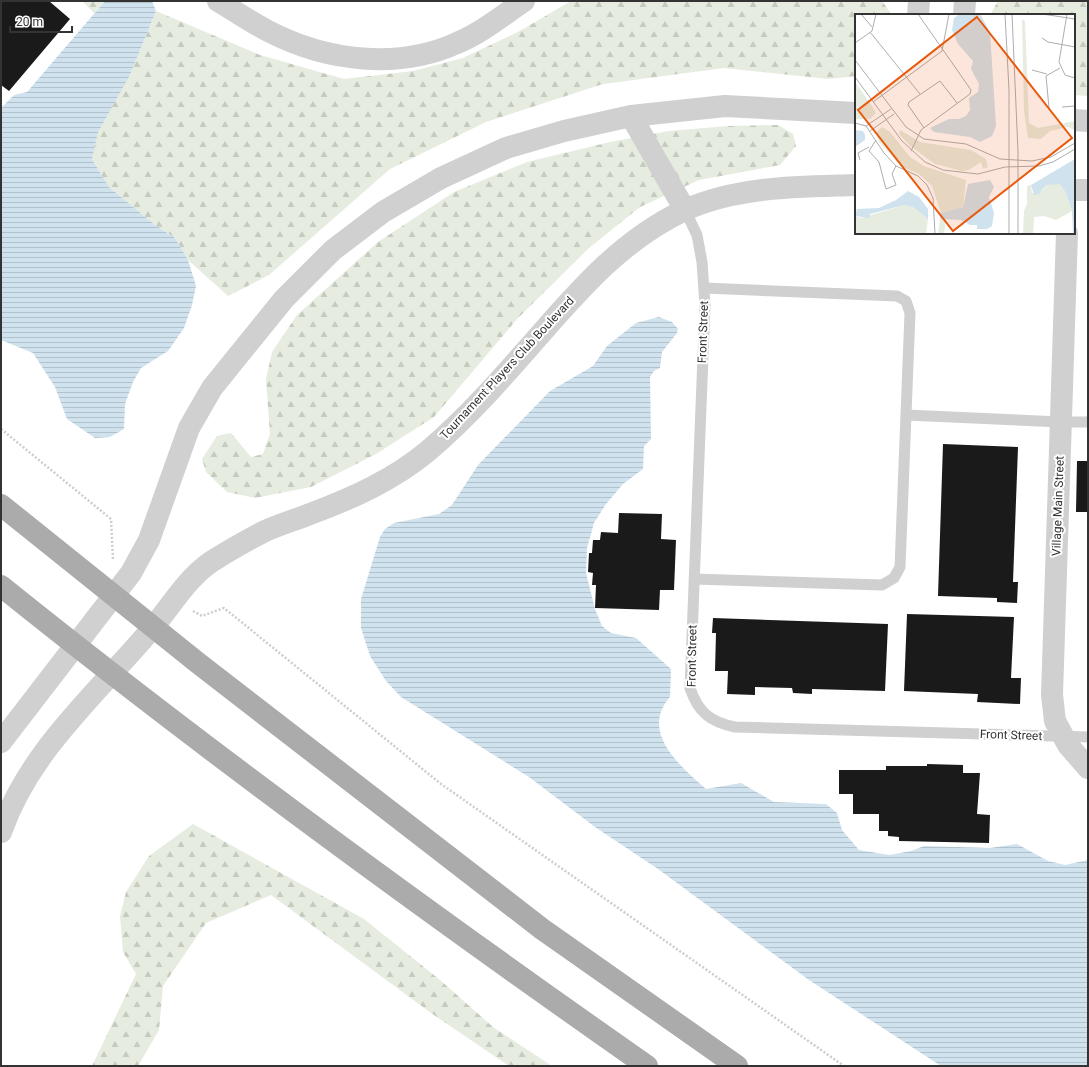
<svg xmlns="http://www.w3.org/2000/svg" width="1089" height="1067" font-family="Roboto,sans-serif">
<defs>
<pattern id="forest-firs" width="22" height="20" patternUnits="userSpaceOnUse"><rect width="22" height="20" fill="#e6ecdf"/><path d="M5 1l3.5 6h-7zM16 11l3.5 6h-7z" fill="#c6cbc0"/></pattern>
<pattern id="water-rules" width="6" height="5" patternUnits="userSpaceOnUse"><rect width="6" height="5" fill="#cfe2ee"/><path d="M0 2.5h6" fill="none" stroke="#b2c2cd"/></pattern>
</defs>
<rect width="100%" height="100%" fill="#fff"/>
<path fill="url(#forest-firs)" d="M82 1H105L94 13Z
M571 1H882L892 15H856V76L829 79 724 68 603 84 486 122 390 169 269 275 228 296 188 260 175 238 155 225 109 187 92 159 97 132 130 75 156 11 260 55 344 79 413 71 463 58 518 32Z
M998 1H1088V96L1074 95V15H990Z
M778 125 793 134 796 146 780 165 699 180 640 207 589 248 518 318 434 417 376 454 311 487 255 498 227 492 206 472 202 459 217 436 231 433 251 457 263 454 270 434 266 379 272 352 297 315 378 242 454 192 527 162 610 142 669 131 728 126Z
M193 824 364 919 440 980 493 1027 552 1066H509L431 1013 271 895 206 923 163 986 159 1030 138 1066H92L136 974 123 952 120 916 126 892 149 856Z"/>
<path fill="url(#water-rules)" d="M105 1H152L156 11 130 75 98 132 92 159 109 187 155 225 175 238 188 260 196 286 192 305 184 328 168 351 141 368 133 382 125 404 124 429 110 437 95 438 67 419 55 387 33 353 1 340V108L14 95 27 92Z
M659 317 672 322 678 329 677 333 662 352 660 368 654 371 650 377 651 439 644 446 643 469 623 484 606 504 594 523 587 548 586 573 595 609 602 626 611 633 636 638 671 669 670 697C639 732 681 767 706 789L741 783 774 802 826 804 837 813 842 830 859 850 889 855 911 851 924 846 990 848 1017 844 1048 861 1065 865 1088 860V1066H941L809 980 658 869 595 827 529 777 401 697 386 681 370 656 361 628V599L380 537 385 529 394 523 439 514 452 505 478 465 550 391 593 366 607 346 636 323Z"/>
<path fill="#1a1a1a" d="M1 1H49L70 19 9 91 1 85Z
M943 444 1018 447 1013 582H1018L1017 603 997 602V598L938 596Z
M1077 461H1088V512H1076Z
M619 513 662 514 661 539 676 540 674 590H660L659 610 595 608 596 585H592L593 573 588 572 589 553H592L593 540H600L601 532 618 533Z
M907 614 1014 617 1011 678H1021L1020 704 977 702 978 694 904 691Z
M713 618 888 624 885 691 812 689V694L793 693 792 688 755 687V695L727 694 728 671H715L716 633H712Z
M927 764 963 765V773H980L977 814 990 815 989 843 899 841V837L888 836V831H879V814H853V794H839V770H886V766H927Z"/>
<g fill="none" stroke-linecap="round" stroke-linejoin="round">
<path stroke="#cdcdcd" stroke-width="2.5" stroke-dasharray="2 2" stroke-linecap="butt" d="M1 429 111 519 113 559
M193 611 202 616 224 608 441 784 844 1066"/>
<path stroke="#d0d0d0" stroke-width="11" d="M685 210 697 235 702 262 705 305 690 688C698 712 710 722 735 727L1088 737
M906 415 1061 422H1088
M694 579 882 585 894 578 900 567 910 313 906 301 897 296 704 288"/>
<path stroke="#d0d0d0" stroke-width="22" d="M218 1C235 11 252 23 270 32 327 61 398 70 457 43 481 33 502 16 524 1
M918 15 919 1
M964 15 965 1
M631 116 685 210
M1074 120 1088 121
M1074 190H1088
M1067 233 1052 695 1055 721 1068 745 1088 768
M1 742 131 573 149 540 189 428 212 388 284 299 333 250 383 212 441 178 506 148 564 131 631 116 725 106 856 113
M1 832C30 749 99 692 154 626 174 602 191 572 219 557 233 548 248 540 263 532 278 525 295 520 310 514 353 498 393 480 428 451 468 417 503 377 537 338 581 288 623 239 685 210 738 186 799 187 856 185"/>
<path stroke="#ababab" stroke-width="22" d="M1 505 198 663 542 929 737 1066
M1 586C210 754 427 912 647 1066"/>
</g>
<g text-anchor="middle" stroke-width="4" stroke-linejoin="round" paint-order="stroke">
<g font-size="12" fill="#333" stroke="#fff">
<text transform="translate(703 332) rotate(-88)" y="4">Front Street</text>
<text transform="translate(507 368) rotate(-47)" y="4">Tournament Players Club Boulevard</text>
<text transform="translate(1058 506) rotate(-88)" y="4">Village Main Street</text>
<text transform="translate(692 656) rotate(-89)" y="4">Front Street</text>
<text transform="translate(1011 735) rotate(2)" y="4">Front Street</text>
</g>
</g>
<g transform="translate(855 14)">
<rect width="220" height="220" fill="#fff"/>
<path d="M167 5 170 7 174 109 183 114 220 107V116L213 113 195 117 186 125 173 124 169 97ZM0 68 19 95 21 99 15 105H0ZM27 113 35 118 55 143 69 152 111 166 108 193 86 199 77 172 64 160 47 153 24 128 21 119ZM45 116 65 128 116 136 131 145 133 153 128 155 126 148 114 156 107 157 80 150 54 131 44 120ZM198 169H205L211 179 217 197 201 206 189 202 179 203 178 220H168L169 197 172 190V172L176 171 177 179 187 177 191 171ZM49 191 58 193 73 205 71 220H0V202L6 204ZM85 205 91 206 89 220H83Z" fill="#e6ecdf"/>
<path d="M105 0H125L135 18 141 112 137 122 125 128 115 123 79 118 75 114 94 105H104L111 102 115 96 114 84 123 78 124 70 116 55 118 47 103 30 97 16 99 4ZM0 116 8 117 10 121V126L0 133ZM220 145V220H218L217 197 211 179 205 170 191 171 184 180 179 181 176 171ZM135 166 139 173 134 183 139 199 137 212 132 215H122V211H115L106 206 85 205 86 199 108 193 113 170ZM53 177 64 183 73 195V205L58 193 49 191 15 200 14 204 0 202 2 195 24 194 41 186Z" fill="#cfe2ee"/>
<path fill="none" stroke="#adadad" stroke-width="1" d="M6 0 17 13M150 0 154 76V220M157 0 163 138V220M187 0 220 5M212 0 204 48 210 61 220 64M15 18 65 80M187 24 193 28 220 33M0 29 17 17 21 0M0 46 51 113 69 125 111 130 145 145 177 147 196 143 220 129M177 56 192 60M0 63 47 127 70 148 88 156 123 160 150 153 184 152 198 148 220 135M18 88 87 37 94 0M207 93 220 92M194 94 191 62 205 54M0 109 11 112 29 139 41 152 63 162 72 171 78 184 80 220M11 112 36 95M69 114 53 91 54 88 85 67 102 89M15 117 39 100M21 126 14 137 24 148 31 175 41 171 37 160 41 152M56 137 66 116 115 80 116 76 63 0M5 146 3 139 14 133"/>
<path fill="#e8590c" fill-opacity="0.15" stroke="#e8590c" stroke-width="2" d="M122 3 217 124 98 217 3 96Z"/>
<rect width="220" height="220" fill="none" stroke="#333" stroke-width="2"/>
</g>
<rect width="1089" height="1067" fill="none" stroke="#333333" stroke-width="4"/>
<path d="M10 26v6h62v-6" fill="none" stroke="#333333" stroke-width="2"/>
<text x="16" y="26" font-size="12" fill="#333333" stroke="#ffffff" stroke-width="3" paint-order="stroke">20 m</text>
</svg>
